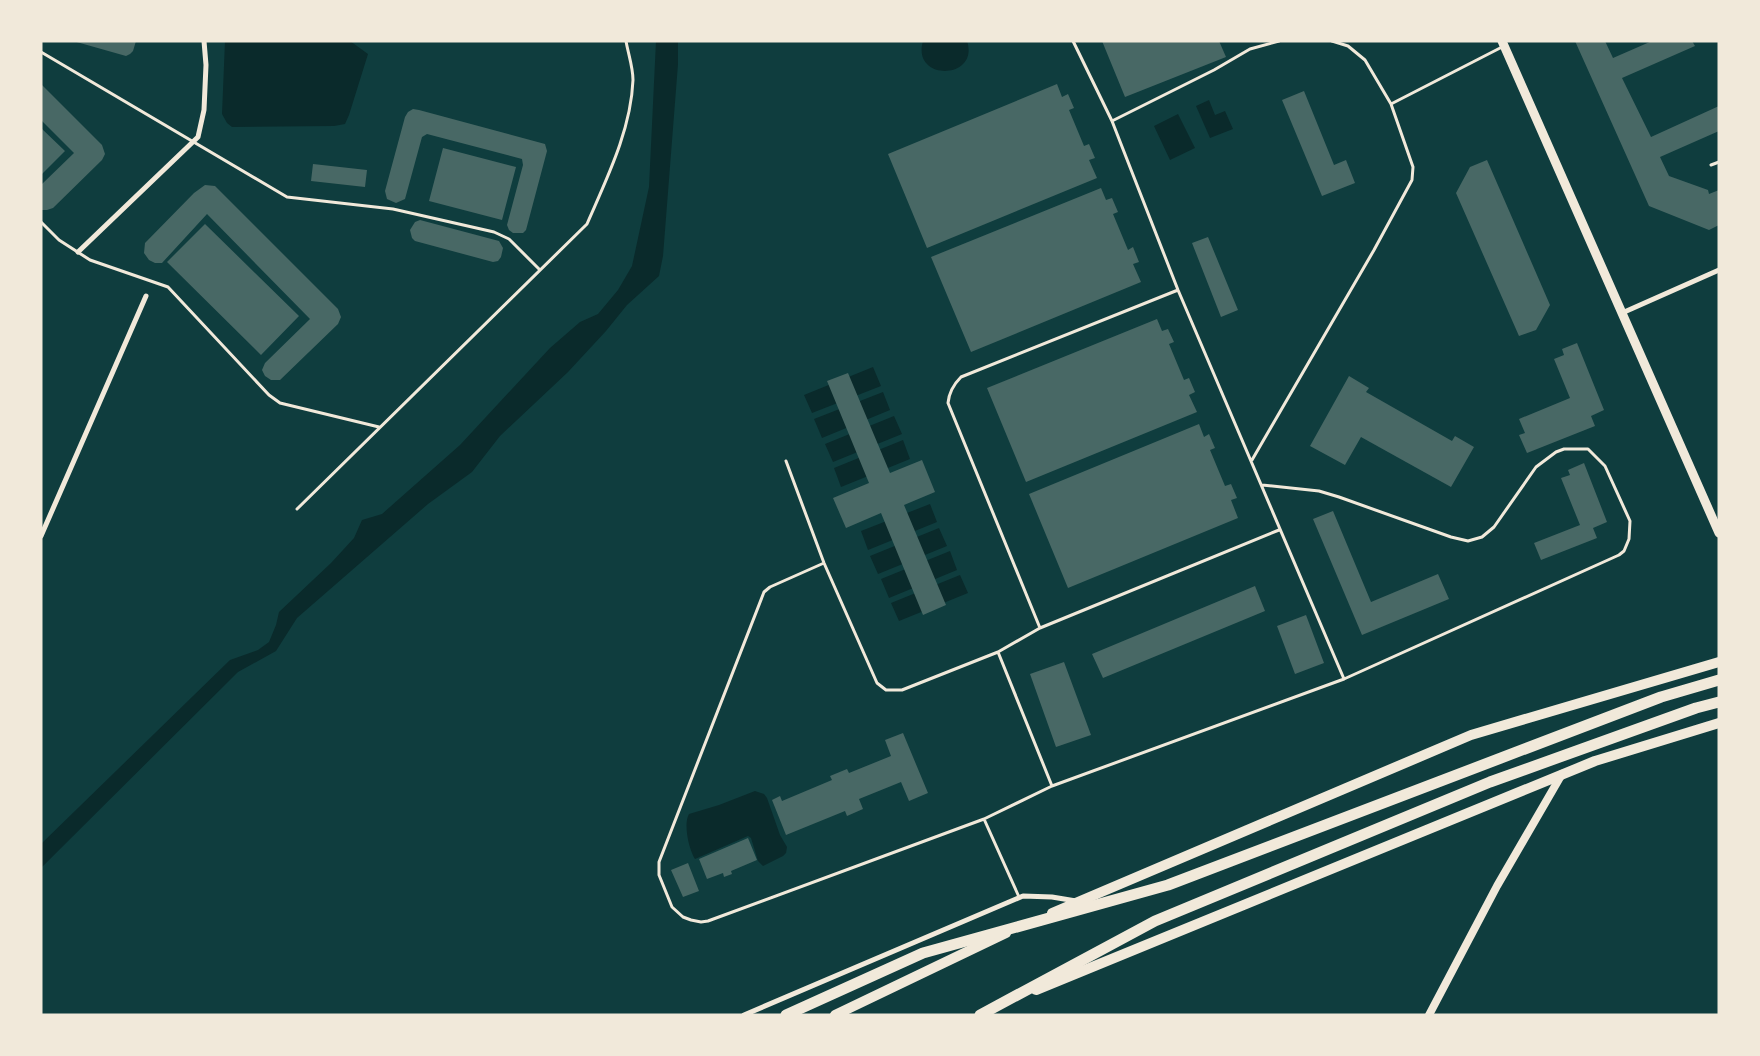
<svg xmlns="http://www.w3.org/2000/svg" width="1760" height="1056" font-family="Mulish,sans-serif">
<rect width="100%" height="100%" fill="#0f3d3e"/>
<path fill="#0a2a2b" d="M225 41H350L368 54 349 115 345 124 334 126 232 127 227 123 222 114Z
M656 41H678V64L663 256 659 276 627 305 606 331 568 372 500 436 472 472 428 504 297 618 276 651 238 672 41 868V844L230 660 258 650 269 642 276 625 279 612 331 563 354 538 362 520 382 514 460 445 550 348 580 322 598 314 618 290 632 266 649 187Z
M923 41H967C980 80 911 82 923 41Z
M1209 100 1215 115 1225 111 1233 129 1210 138 1196 106Z
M1178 114 1195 148 1170 160 1154 126Z
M873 367 881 386 812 413 804 395Z
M883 392 890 410 822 438 814 419Z
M894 416 902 434 833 462 825 444Z
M903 440 910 459 841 487 834 468Z
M930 504 937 522 868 550 861 531Z
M939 528 947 546 878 574 870 556Z
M950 551 957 570 889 598 881 579Z
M960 575 968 593 899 621 891 603Z
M755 791 764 794 767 798 780 835 787 847 786 853 783 856 763 866 758 861 751 838 748 836 695 859C689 850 683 824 689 814L719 805Z"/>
<path fill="#486865" d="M73 41H136L133 51 130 54 126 56Z
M1102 41H1219L1226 57 1125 97Z
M1575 41H1605L1613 58 1652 41H1692L1695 46 1622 78 1651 137 1719 106V131L1660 157 1669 176 1708 190 1709 194 1719 190V225L1709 230 1649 206Z
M41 84 102 145 105 154 102 160 53 208 47 210H41V185L74 153 41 120Z
M1057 84 1062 97 1068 94 1074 108 1069 110 1084 146 1089 144 1095 158 1089 160 1097 178 927 248 888 154Z
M1304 91 1334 165 1346 160 1355 183 1322 196 1282 100Z
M413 109 419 110 545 144 547 151 526 230 523 233H513L509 230 507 225 523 165 522 159 427 134 422 137 405 199 396 203 387 199 385 191 405 117 408 112Z
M41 128 65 151 41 175Z
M443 148 516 167 502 220 429 201Z
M1487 160 1550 305 1536 330 1519 336 1456 193 1470 167Z
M313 164 367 170 365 187 311 181Z
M205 185 215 186 338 309 341 317 338 324 280 380H271L265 376 262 370 265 363 310 319 207 214 162 263H155L149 260 144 253 145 243 194 193Z
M1101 188 1106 200 1112 198 1118 212 1113 214 1128 250 1133 247 1139 262 1133 264 1141 282 971 352 931 257Z
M420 220 499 241 503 248 501 257 498 261 493 262 415 241 412 238 410 230 415 222Z
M205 224 299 316 261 355 167 262Z
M1208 237 1238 310 1221 317 1192 243Z
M1157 319 1162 331 1168 329 1174 342 1169 344 1184 380 1189 378 1195 392 1189 395 1197 412 1026 482 987 388Z
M1577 343 1604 410 1591 416 1595 426 1527 453 1519 435 1525 433 1519 419 1570 398 1554 359 1564 355 1562 349Z
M848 373 890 473 922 460 935 492 904 505 946 605 923 615 881 513 846 528 833 498 869 483 827 381Z
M1349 376 1369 388 1366 392 1452 441 1455 436 1474 447 1451 487 1361 437 1345 465 1310 446Z
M1199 424 1204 437 1209 434 1215 448 1210 450 1225 486 1231 484 1237 498 1231 500 1238 518 1068 588 1029 494Z
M1584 463 1607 522 1593 528 1597 538 1541 560 1534 543 1580 525 1561 478 1570 475 1568 470Z
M1333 511 1371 602 1438 574 1449 599 1362 635 1313 519Z
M1255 586 1265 611 1103 678 1092 654Z
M1306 615 1324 663 1295 674 1277 626Z
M1064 662 1091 735 1056 747 1030 674Z
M903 733 928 793 909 801 901 782 859 799 863 809 847 816 845 811 786 835 772 800 780 796 782 801 832 780 830 776 847 769 849 773 891 756 885 740Z
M748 838 757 860 731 871 732 874 724 877 723 873 707 879 699 859Z
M688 863 699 891 683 897 671 870Z"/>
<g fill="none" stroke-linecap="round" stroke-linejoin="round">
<path stroke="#f1e9da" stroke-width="3" d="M1073 41 1112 121 1178 290 1344 679
M41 52 287 197 393 209 494 232 509 239 540 270
M1391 104 1504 46
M1112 121 1214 70 1250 49 1279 41
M1711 165 1719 162
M41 222 59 240 90 260 168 287 269 395 280 403 379 427
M1252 460 1374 250 1412 180 1413 167 1391 104 1365 60 1348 46 1332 41
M786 461 824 563 877 683 886 690H902L998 652 1040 628 1279 530
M297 509 587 224C607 178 631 130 633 80 633 67 628 53 626 41
M824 563 770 587 764 592 659 862V875L672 907 683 917 691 920 701 922 708 921 984 819 1052 786 1344 679 1619 555 1624 551 1629 539 1630 521 1605 466 1588 449H1564L1556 452 1536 467 1494 527 1482 537 1468 541 1451 537 1339 497 1319 491 1262 485
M1040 628 948 403C949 392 953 385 961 377L1178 290
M998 652 1052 786
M984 819 1019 897"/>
<path stroke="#f1e9da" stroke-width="5" d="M78 252 198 137 204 110 206 65 204 41
M1622 313 1719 270
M41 536 146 296
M744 1015 1023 896 1052 897 1076 901"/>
<path stroke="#f1e9da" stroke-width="8" d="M1429 1015 1497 886 1562 774"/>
<path stroke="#f1e9da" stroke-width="9" d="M1502 41 1719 533"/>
<path stroke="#f1e9da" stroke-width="10" d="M1052 913 1471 735 1719 662
M1036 990 1595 761 1719 723
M835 1015 1006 933"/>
<path stroke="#f1e9da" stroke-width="11" d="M786 1015 923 953 1168 885 1661 697 1719 680
M980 1015 1155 921 1490 782 1696 708 1719 702"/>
</g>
<rect width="1760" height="1056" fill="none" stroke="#f1e9da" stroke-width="85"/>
</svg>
